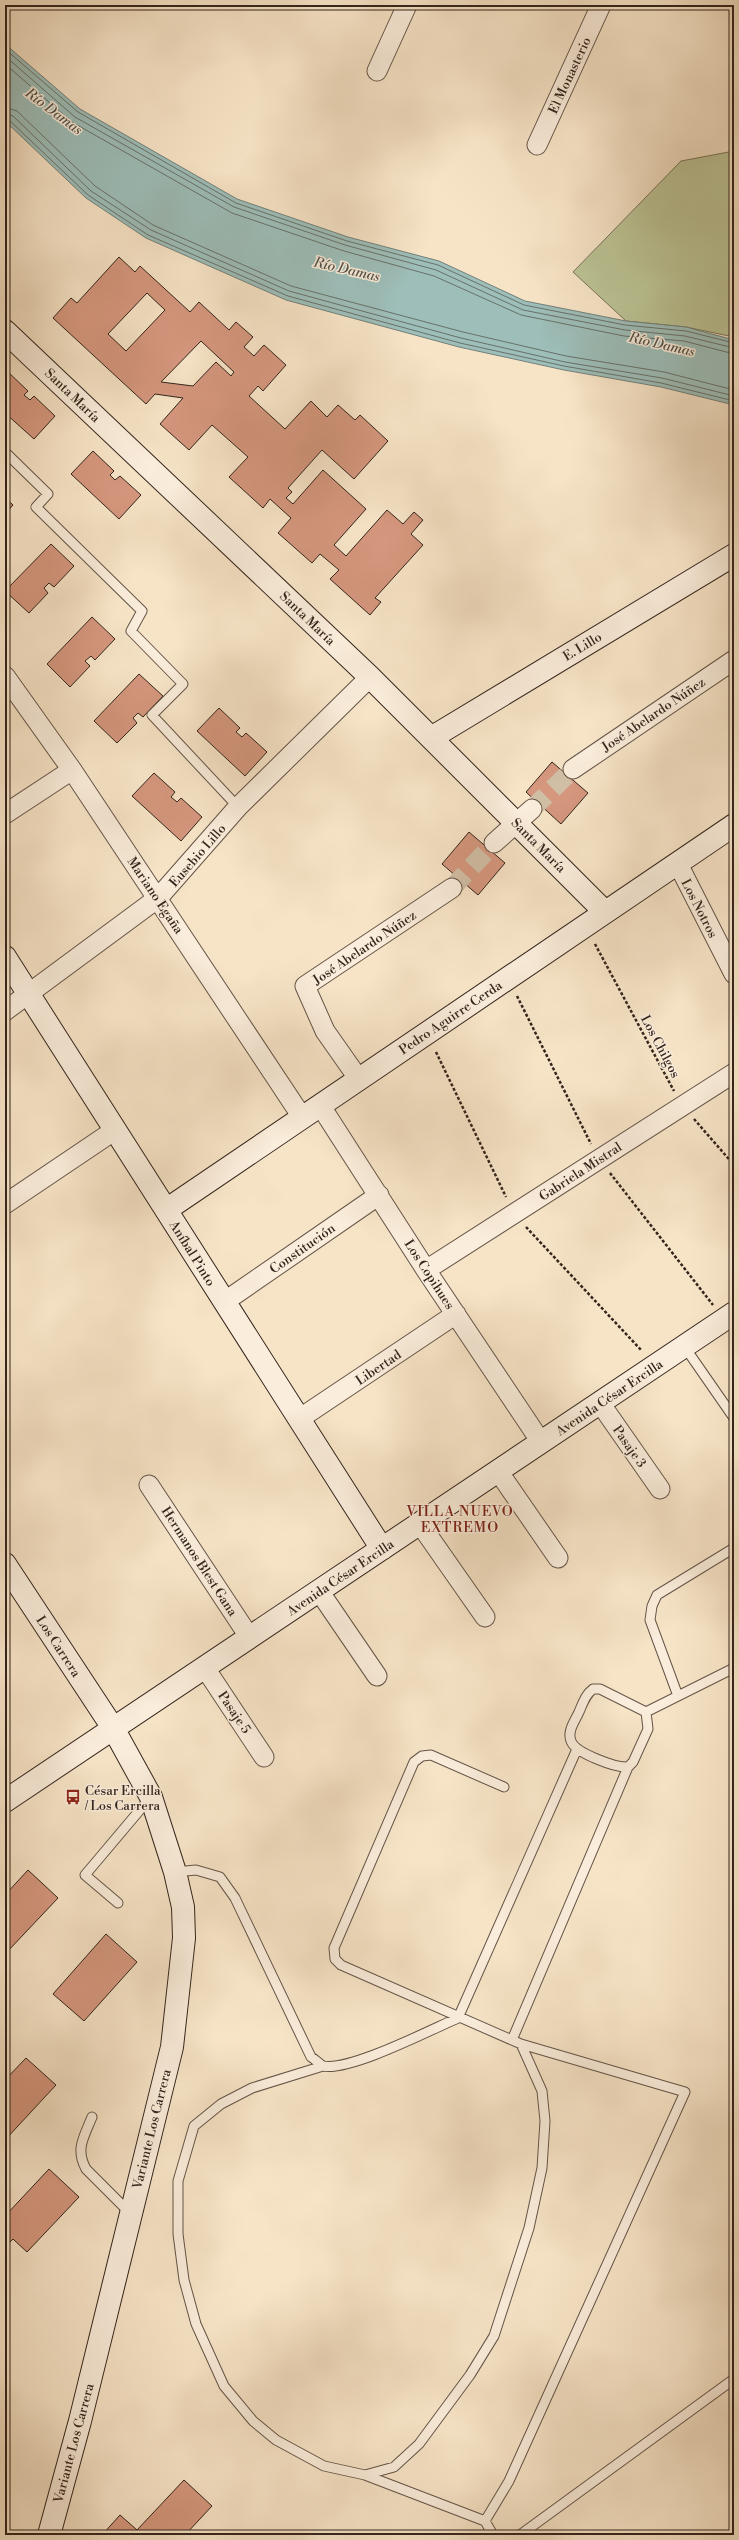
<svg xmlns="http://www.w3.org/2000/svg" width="739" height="2540" font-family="'Libre Bodoni',serif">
<rect width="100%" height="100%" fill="#f7e4c7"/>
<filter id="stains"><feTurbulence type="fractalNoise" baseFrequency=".005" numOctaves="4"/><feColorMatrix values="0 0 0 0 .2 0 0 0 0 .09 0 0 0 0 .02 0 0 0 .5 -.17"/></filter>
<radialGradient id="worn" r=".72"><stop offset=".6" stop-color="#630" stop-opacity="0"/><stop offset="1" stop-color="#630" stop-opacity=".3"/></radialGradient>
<path fill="#bcc496" stroke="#787459" d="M734 151V337L686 327 626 321 573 272 681 161Z"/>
<path fill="#9dbeb9" stroke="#73807a" d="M5 44 80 109 237 199 348 237 439 261 525 301 626 321 686 327 734 340V405L661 387 564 370 459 347 286 300 146 238 86 198 5 121Z"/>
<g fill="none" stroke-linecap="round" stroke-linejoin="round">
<path stroke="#68716a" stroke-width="1" d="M5 49 78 112 236 203 347 241 438 265 524 305 625 325 686 331 734 343
M5 56 75 117 234 207 345 245 436 270 523 310 625 330 685 336 734 348
M5 64 72 122 232 213 344 251 434 276 521 315 624 336 684 341 734 354
M5 107 17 111 95 186 153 225 291 286 463 332 566 356 664 372 734 390
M5 113 13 116 91 191 151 230 289 291 461 338 565 362 662 378 734 396
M5 118 9 120 88 195 148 235 288 296 460 343 564 366 661 383 734 401"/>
</g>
<path fill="#d5977e" stroke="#33241c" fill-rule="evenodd" d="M119 257 135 272 140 266 190 312 199 302 229 330 236 322 253 337 244 347 254 356 264 345 286 365 263 391 258 386 249 396 285 429 311 401 327 417 338 405 355 420 360 415 388 441 354 479 322 450 288 488 292 492 286 498 293 504 323 470 366 509 334 545 346 556 387 510 403 524 414 512 423 520 411 534 423 545 375 598 381 602 370 615 330 579 339 570 320 554 312 563 278 533 291 518 270 499 263 508 229 477 248 457 212 425 189 450 160 424 183 398 155 394 146 404 53 318 71 298 77 303ZM147 293 165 310 126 351 108 334ZM201 341 234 372 231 376 216 362 193 386 161 382Z
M7 371 28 391 24 395 30 400 34 396 55 416 34 439 5 413V373Z
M93 451 114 471 110 475 115 480 120 476 141 495 119 519 71 474Z
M5 498 13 505 5 514Z
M51 544 74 566 54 587 49 583 44 588 48 593 29 613 5 591Z
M92 617 115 639 95 660 91 656 85 661 90 666 70 687 47 664Z
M139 674 163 696 143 717 138 713 133 718 137 723 117 743 94 721Z
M219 708 240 728 236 732 242 737 246 733 267 752 245 776 197 731Z
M552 762 588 793 561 824 526 792Z
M154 773 175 792 171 797 177 802 181 798 202 817 181 841 132 796Z
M469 832 505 863 478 895 442 864Z
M28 1870 58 1898 7 1952 5 1895Z
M106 1934 137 1962 84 2021 53 1994Z
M26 2058 56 2085 5 2140V2080Z
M49 2169 79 2197 27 2252 13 2239 5 2247V2216Z
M184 2480 212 2506 185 2535H102L120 2515 137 2530Z"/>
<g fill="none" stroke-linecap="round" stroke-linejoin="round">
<path stroke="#d0bea5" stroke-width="19" stroke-dasharray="19 10" stroke-linecap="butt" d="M532 809 573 769
M452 888 494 843"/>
<defs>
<path id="lane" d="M5 452 48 494 36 507 142 611 131 631 183 684 152 715 238 807
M684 1346 734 1418
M593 1689H600L646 1712 648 1729 633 1762 628 1767C616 1768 575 1753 571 1741 567 1731 575 1721 579 1712 583 1703 585 1695 593 1689Z
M678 1696 650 1620 652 1606 657 1595 734 1548
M646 1712 734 1668
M175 1872 196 1870 220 1877 235 1898 311 2057C315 2059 319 2064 323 2066 349 2072 432 2029 458 2018L577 1749
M118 1903 85 1875 150 1798
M512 2040 628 1767
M323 2066 252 2088 221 2104 194 2126 178 2181V2234L184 2280 196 2324 224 2386 253 2421 276 2440 324 2466 365 2475 394 2467 419 2444 470 2375 494 2336 529 2228 542 2168 545 2121 542 2091 521 2044
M92 2117C84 2137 75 2149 86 2169L130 2213
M365 2475 485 2521
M493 2535 485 2521 509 2481 685 2092 521 2044 341 1965 335 1959 334 1948 414 1762 422 1756 431 1755 504 1787
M520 2535 734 2379"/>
<path id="street" d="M377 71 407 5
M537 145 601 5
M5 676 72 770 302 1117
M573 769 734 660
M5 814 72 770
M494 843 532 809
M678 864 734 974
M5 1011 158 898 238 807 370 677
M358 1078 325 1031 305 986 452 888
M320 1105 426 1270 541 1442
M5 1204 115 1130
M426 1270 734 1073
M224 1302 379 1195
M600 1403 660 1489
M299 1419 456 1314
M498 1471 558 1558
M149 1485 250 1638
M420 1524 485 1617
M319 1591 377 1676
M205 1668 264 1757"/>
<path id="secondary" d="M5 331 370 677 605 912
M431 738 734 555
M5 957 382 1549
M166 1210 734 825
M5 1564 113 1728 151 1797 175 1872 183 1907 184 1938 172 2047 80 2421 49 2535
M5 1801 734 1313"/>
</defs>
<use href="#lane" stroke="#645447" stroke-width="11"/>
<use href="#street" stroke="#645447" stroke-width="21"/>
<use href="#secondary" stroke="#33241c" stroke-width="24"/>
<path stroke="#33241c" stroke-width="2.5" stroke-dasharray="3 2" stroke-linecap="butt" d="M595 944 674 1091
M517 996 591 1144
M436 1052 506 1197
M694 1119 734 1165
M610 1173 713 1305
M526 1227 642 1351"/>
<use href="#lane" stroke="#faeddb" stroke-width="9"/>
<use href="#street" stroke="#faeddb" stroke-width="19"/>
<use href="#secondary" stroke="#faeddb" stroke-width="22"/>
</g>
<defs>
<symbol id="bus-bare" viewBox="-9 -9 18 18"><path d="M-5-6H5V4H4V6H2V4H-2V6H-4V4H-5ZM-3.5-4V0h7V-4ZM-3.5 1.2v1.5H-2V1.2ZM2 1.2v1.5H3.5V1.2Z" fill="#8f2418" stroke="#faeddb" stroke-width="2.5" paint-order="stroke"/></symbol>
</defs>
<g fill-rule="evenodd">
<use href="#bus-bare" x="62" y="1786" width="22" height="22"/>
</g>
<g text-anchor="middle" stroke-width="3" stroke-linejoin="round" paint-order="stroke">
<g font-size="13" fill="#33241c" stroke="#faeddb">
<text transform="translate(569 75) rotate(-65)" y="5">El Monasterio</text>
<text transform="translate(73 395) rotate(44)" y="5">Santa María</text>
<text transform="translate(308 618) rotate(44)" y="5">Santa María</text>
<text transform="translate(582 646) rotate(-31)" y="5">E. Lillo</text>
<text transform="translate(653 714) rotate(-34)" y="5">José Abelardo Núñez</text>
<text transform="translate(539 845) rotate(45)" y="5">Santa María</text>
<text transform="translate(197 855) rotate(-49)" y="5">Eusebio Lillo</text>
<text transform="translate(156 895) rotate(56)" y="5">Mariano Egaña</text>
<text transform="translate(700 908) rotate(63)" y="5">Los Notros</text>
<text transform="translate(364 947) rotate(-34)" y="5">José Abelardo Núñez</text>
<text transform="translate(450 1017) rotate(-34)" y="5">Pedro Aguirre Cerda</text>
<text transform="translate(661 1046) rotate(62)" y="5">Los Chilgos</text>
<text transform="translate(580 1171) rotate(-33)" y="5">Gabriela Mistral</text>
<text transform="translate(302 1248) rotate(-35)" y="5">Constitución</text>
<text transform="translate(193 1253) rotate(58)" y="5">Aníbal Pinto</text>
<text transform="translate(430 1274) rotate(57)" y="5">Los Copihues</text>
<text transform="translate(378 1367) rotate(-34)" y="5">Libertad</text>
<text transform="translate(609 1397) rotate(-34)" y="5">Avenida César Ercilla</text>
<text transform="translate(630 1446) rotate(55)" y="5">Pasaje 3</text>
<text transform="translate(200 1561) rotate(57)" y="5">Hermanos Blest Gana</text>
<text transform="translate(340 1577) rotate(-34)" y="5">Avenida César Ercilla</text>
<text transform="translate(59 1646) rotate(57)" y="5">Los Carrera</text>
<text transform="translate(235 1712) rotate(56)" y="5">Pasaje 5</text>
<text transform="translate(151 2129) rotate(-76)" y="5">Variante Los Carrera</text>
<text transform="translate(73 2443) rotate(-75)" y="5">Variante Los Carrera</text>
</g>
<g font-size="13" fill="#33241c" stroke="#faeddb" text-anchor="start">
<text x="85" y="1795">César Ercilla<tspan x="85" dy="15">/ Los Carrera</tspan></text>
</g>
<g font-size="14" font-style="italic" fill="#53524b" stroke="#faeddb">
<text transform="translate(54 111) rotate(37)" y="5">Río Damas</text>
<text transform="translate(347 269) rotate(13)" y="5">Río Damas</text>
<text transform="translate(662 344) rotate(13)" y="5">Río Damas</text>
</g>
<g font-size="14" letter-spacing="1" fill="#7a1f14" stroke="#faeddb">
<text x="460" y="1516">VILLA NUEVO<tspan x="460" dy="16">EXTREMO</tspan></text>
</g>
</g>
<rect width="739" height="2540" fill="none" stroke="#f7e4c7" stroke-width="20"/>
<rect x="6" y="6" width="727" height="2528" fill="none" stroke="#33241c" stroke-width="2"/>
<rect x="10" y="10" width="719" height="2520" fill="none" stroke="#33241c"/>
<rect width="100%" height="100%" filter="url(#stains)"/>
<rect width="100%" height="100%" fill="url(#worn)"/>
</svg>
